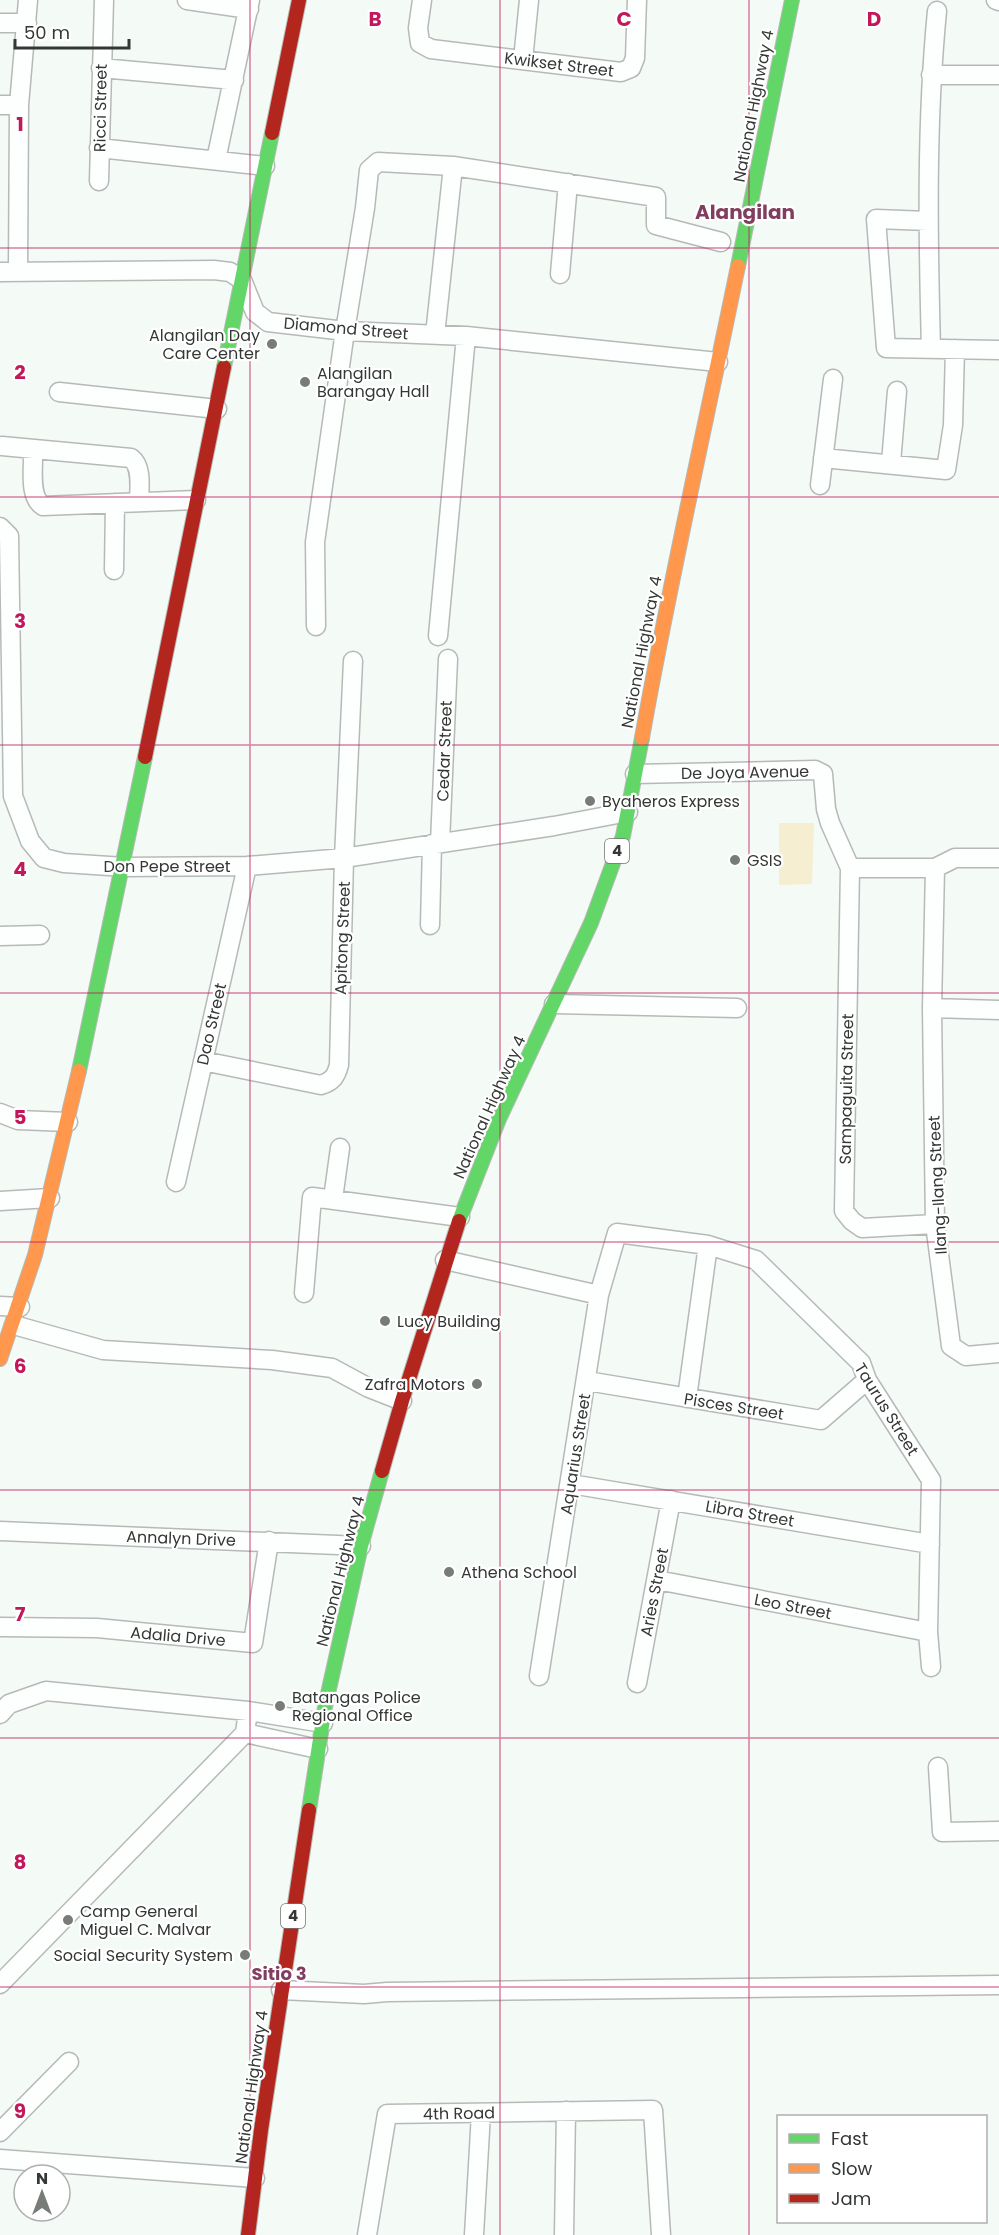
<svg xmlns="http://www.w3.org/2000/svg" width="999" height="2235" font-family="Poppins,sans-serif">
<rect width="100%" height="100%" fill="#f4faf6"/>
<path fill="#f6eed1" d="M779 823H814L812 884 779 885Z"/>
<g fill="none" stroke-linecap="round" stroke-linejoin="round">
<defs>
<path id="street" d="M187 0 249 9
M422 0 418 28 420 43 431 49 621 72 631 68 635 58 637 0
M996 0 999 1
M0 23H27
M523 60 529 0
M101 68 234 80
M931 75H999
M0 105H19
M99 148 265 166
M216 160 250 0
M99 181 104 0
M928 221 876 219 886 348 999 350
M0 272 214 270 230 272 242 280 255 312 268 322 345 331 466 336 718 362
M18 272 19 105 28 0
M560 274 568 183
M435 335 453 166
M931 349C928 236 926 124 937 11
M59 392 217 409
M2 446 131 458C143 467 139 489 139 502
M33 450C34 466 28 497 43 506L196 500
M823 458 946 470 953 425 955 349
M891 463 897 391
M820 485 833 379
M0 527 9 536 13 796 30 841 44 858 64 863 124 867 247 866 344 858 554 826 628 812
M114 570 115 503
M316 626 315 542 345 331 365 208 369 170 378 162 453 166 656 197V225L721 242
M438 636 466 336
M635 774 815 770 823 774 826 809 830 823 850 868 844 1211 852 1221 862 1228 935 1224
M440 843 448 659
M850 868H935L955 858H999
M935 868 932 1008 935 1224 951 1346 966 1356 999 1353
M430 925 432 844
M0 936 40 935
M554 1004 737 1008
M932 1008 999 1010
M203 1061 321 1085C333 1081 336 1076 339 1065L344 858 353 661
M0 1113 18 1120 68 1122
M176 1182 247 866
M333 1199 340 1148
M0 1201 50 1198
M445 1260 599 1295
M304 1293 312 1197 460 1217
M0 1306 20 1307
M14 1325 103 1350 272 1360 332 1368 369 1388 402 1401
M587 1381 821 1420 867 1380
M687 1398 708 1245
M571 1484 930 1544
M0 1531 361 1546
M657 1580 928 1632
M0 1627 97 1628 253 1643 269 1541
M539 1676 599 1295 617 1233 708 1245 756 1260 861 1363 867 1380 931 1480 928 1632 931 1667
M637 1683 671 1500
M0 1714 9 1704 46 1691 248 1711 323 1723
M245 1733 318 1749
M938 1767 942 1832 999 1831
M0 1984 245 1733 248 1711
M281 1990 364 1994 387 1992 999 1985
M0 2132 69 2062
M0 2159 255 2178
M367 2235 387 2114 653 2110 661 2235
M474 2235 481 2113
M564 2235 566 2111"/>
<path id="fast" d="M738 266 792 0
M224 367 272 133
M79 1071 145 757
M459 1221 499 1119 591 923 623 836 642 738
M309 1810 325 1707 361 1546 382 1471"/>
<path id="slow" d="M642 738C670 580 706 423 738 266
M0 1359 35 1255 79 1071"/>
<path id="jam" d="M272 133 299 0
M145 757 224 367
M382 1471 402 1401 459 1221
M248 2235 261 2130 309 1810"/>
</defs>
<use href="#street" stroke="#b6bab7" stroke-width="21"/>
<use href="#fast" stroke="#b6bab7" stroke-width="16"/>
<use href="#slow" stroke="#b6bab7" stroke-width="16"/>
<use href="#jam" stroke="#b6bab7" stroke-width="16"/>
<use href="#street" stroke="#fdfefe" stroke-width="18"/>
<use href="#fast" stroke="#63d668" stroke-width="14"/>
<use href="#slow" stroke="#ff974d" stroke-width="14"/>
<use href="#jam" stroke="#b3261e" stroke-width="14"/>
</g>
<path fill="none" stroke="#c2185b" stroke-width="1.5" stroke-opacity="0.55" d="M250 0V2235M500 0V2235M749 0V2235M0 248H999M0 497H999M0 745H999M0 993H999M0 1242H999M0 1490H999M0 1738H999M0 1987H999"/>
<g fill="#777c79" stroke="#fff" stroke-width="2">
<circle cx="272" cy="344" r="6"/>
<circle cx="305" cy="382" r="6"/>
<circle cx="590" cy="801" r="6"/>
<circle cx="735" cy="860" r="6"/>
<circle cx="385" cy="1321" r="6"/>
<circle cx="477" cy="1384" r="6"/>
<circle cx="449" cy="1572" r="6"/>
<circle cx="280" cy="1706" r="6"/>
<circle cx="68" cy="1920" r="6"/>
<circle cx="245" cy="1955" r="6"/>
</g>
<g text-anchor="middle" stroke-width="4.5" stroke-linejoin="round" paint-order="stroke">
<g fill="#fff" stroke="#717472" stroke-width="1.5">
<rect x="605" y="839" width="24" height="24" rx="4.5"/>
<rect x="281" y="1904" width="24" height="24" rx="4.5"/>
</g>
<g font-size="15" font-weight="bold" fill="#343835">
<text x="617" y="856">4</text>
<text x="293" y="1921">4</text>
</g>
<g font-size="16" fill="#343835" stroke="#fff">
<text transform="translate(559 64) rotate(7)" y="6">Kwikset Street</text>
<text transform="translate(753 106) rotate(-79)" y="6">National Highway 4</text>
<text transform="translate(100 108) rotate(-89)" y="6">Ricci Street</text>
<text transform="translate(346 328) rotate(5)" y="6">Diamond Street</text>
<text transform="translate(641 652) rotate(-79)" y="6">National Highway 4</text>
<text transform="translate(444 751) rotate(-88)" y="6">Cedar Street</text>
<text transform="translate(745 772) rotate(-1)" y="6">De Joya Avenue</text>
<text x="167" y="872">Don Pepe Street</text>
<text transform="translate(342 938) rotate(-88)" y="6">Apitong Street</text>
<text transform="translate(211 1024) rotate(-77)" y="6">Dao Street</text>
<text transform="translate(846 1089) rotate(-89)" y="6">Sampaguita Street</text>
<text transform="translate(489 1107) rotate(-66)" y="6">National Highway 4</text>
<text transform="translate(937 1185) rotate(-93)" y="6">Ilang-Ilang Street</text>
<text transform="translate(734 1406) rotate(9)" y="6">Pisces Street</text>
<text transform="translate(887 1409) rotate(58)" y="6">Taurus Street</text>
<text transform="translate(575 1454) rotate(-81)" y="6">Aquarius Street</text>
<text transform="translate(750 1513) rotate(10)" y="6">Libra Street</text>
<text transform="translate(181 1538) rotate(2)" y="6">Annalyn Drive</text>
<text transform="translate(340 1571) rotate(-76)" y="6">National Highway 4</text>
<text transform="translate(654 1592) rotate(-79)" y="6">Aries Street</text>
<text transform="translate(793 1606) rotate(11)" y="6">Leo Street</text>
<text transform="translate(178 1636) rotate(5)" y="6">Adalia Drive</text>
<text transform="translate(251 2087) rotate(-82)" y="6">National Highway 4</text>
<text transform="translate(459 2113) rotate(-1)" y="6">4th Road</text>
</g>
<g font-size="16" fill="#343835" stroke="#fff" text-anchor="start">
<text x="260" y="341" text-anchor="end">Alangilan Day<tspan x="260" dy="18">Care Center</tspan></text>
<text x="317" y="379">Alangilan<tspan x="317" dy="18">Barangay Hall</tspan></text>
<text x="602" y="807">Byaheros Express</text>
<text x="747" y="866">GSIS</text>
<text x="397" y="1327">Lucy Building</text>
<text x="465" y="1390" text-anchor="end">Zafra Motors</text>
<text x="461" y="1578">Athena School</text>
<text x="292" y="1703">Batangas Police<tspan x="292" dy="18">Regional Office</tspan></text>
<text x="80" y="1917">Camp General<tspan x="80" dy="18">Miguel C. Malvar</tspan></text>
<text x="233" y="1961" text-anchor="end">Social Security System</text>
</g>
<g font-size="18" font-weight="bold" fill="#813e5f" stroke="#fff">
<text x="279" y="1980">Sitio 3</text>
</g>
<g font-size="20" font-weight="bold" fill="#813e5f" stroke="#fff">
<text x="745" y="219">Alangilan</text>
</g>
</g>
<g font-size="20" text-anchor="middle" font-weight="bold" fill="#c2185b" stroke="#fff" stroke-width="4.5" stroke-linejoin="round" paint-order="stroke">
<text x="375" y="26">B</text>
<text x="624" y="26">C</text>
<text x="874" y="26">D</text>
<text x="20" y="131">1</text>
<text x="20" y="379">2</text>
<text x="20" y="628">3</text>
<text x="20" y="876">4</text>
<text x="20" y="1124">5</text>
<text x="20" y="1373">6</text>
<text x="20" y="1621">7</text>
<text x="20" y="1869">8</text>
<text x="20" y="2118">9</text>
</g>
<rect x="777" y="2115" width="210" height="108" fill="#ffffff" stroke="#aeafae" stroke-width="1.5"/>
<rect x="789" y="2134" width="30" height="9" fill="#63d668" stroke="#aeafae" stroke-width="1.5"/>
<text x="831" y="2145" font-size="18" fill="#343835">Fast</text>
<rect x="789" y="2164" width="30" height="9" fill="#ff974d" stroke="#aeafae" stroke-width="1.5"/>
<text x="831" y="2175" font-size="18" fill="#343835">Slow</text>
<rect x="789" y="2194" width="30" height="9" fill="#b3261e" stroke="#aeafae" stroke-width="1.5"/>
<text x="831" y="2205" font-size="18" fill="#343835">Jam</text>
<g transform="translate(42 2193)"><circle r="28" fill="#ffffff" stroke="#aeafae" stroke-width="1.5"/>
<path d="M0-4.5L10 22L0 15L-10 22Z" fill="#777c79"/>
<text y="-9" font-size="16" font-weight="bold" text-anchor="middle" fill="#343835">N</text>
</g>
<path d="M15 39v9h114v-9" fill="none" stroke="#343835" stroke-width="3"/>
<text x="24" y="39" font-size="18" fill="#343835" stroke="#ffffff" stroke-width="4.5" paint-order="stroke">50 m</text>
</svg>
